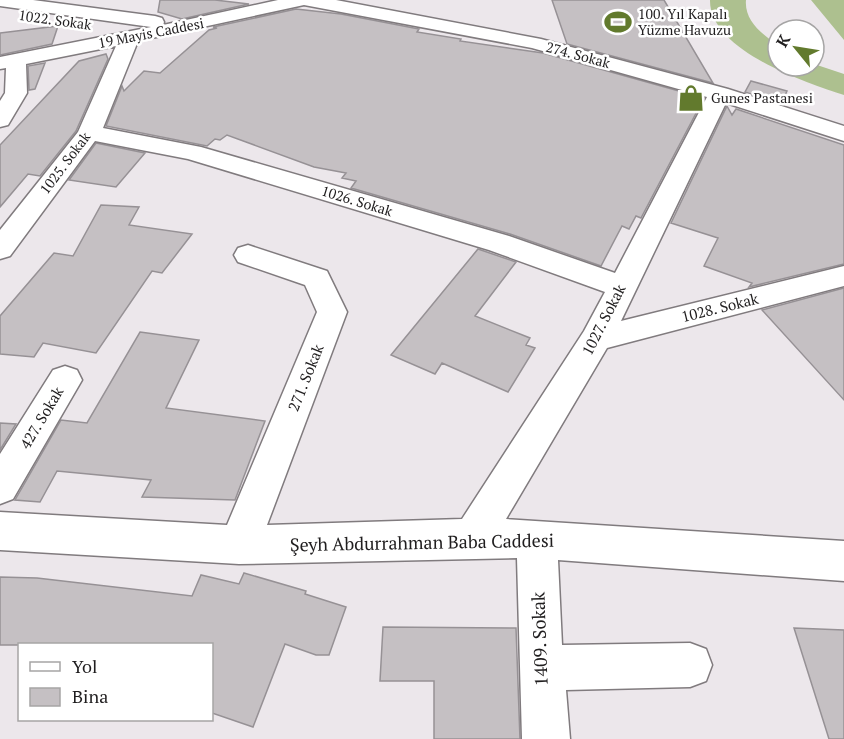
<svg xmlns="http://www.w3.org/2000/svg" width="844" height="739" font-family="'PT Serif',serif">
<rect width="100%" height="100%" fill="#ece7eb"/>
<path fill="#adc08f" d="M710 0H746C744 21 763 35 778 45V66H814V64L844 74V95C806 83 709 50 710 0Z
M811 0H844V40Z"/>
<path fill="#c5c0c3" stroke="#969195" stroke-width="1.5" d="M160 0H215L249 4 182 19 158 12Z
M552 0H664L713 83 567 44Z
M296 9 341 14 419 29 417 32 461 39 460 41 543 53 704 98 641 218 636 216 629 229 622 226 601 266 510 234 351 188 356 181 342 178 346 173 314 167 227 135 220 140 215 139 207 146 106 126 122 86 124 91 144 71 160 73 209 30 217 28 213 27Z
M58 26 52 44 0 55V33Z
M106 54 108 59 76 131 40 176 28 174 0 207V145L79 61Z
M45 63 35 89 29 90 28 66Z
M751 81 787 91 781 104 745 92Z
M727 106 732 115 736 109 844 145V264L749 287 752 283 704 266 718 238 671 223Z
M96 143 145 153 116 187 69 180Z
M101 205 139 207 129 225 192 234 162 273 152 271 96 353 43 343 34 357 0 354V316L54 253 73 256Z
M478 249 516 262 475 316 530 338 526 345 535 348 508 392 442 363 435 374 391 355Z
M844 288V400L762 310Z
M140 332 199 340 166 408 265 421 235 500 142 497 151 480 57 471 40 502 15 500 61 420 87 423Z
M0 423 16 424 0 450Z
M244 573 306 591 305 594 346 607 329 655H316L285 644 253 727 212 713V645H0V577L37 578 192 596 201 575 239 584Z
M383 627 516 628 520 739H434V681H380Z
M794 628 844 630V739H829Z"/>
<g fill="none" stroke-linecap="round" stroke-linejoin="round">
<defs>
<path id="minor" d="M0 0H33L155 16 162 18 164 22 163 25 278 0H336L541 39 728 89 844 126V141L726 103 621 321 844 266V286L607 348 506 519 844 541V581L558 560 562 645 690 643 706 649 712 665 706 681 690 687 566 690 570 739H522L517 558 239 564 0 550V512L227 525 317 312 305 285 238 262 234 255 238 248 248 245 327 271 347 312 267 525 462 519 584 331 605 292 489 250 188 159 95 141 10 256 0 259V230L78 132 116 46 26 64 27 93 8 125 0 127V101L5 93 6 68 0 69V57L151 27 0 6ZM304 5 532 48 707 97 615 273 509 236 201 147 103 128 138 41Z
M65 366 77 370 82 380 13 499 0 504V454L53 370Z"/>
</defs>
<use href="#minor" stroke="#807b7e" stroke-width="3"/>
<use href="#minor" fill="#fff" fill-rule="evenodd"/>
</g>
<defs>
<symbol id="stadium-bare" viewBox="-9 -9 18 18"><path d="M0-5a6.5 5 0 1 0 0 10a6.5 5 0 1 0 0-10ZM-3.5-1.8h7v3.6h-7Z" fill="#627a2d" stroke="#fff" stroke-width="2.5" paint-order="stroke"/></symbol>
<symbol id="shop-bare" viewBox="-9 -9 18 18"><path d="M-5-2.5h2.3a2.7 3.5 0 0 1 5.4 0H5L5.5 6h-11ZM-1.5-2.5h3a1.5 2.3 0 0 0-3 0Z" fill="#627a2d" stroke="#fff" stroke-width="2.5" paint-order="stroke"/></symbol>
</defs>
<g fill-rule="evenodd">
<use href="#stadium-bare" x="599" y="3" width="38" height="38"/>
<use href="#shop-bare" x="672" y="79" width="38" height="38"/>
</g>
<g text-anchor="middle" stroke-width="5" stroke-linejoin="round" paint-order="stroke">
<g font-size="14" fill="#201e1f" stroke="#fff" text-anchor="start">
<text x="638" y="19">100. Yıl Kapalı<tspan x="638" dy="16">Yüzme Havuzu</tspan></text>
<text x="711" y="103">Gunes Pastanesi</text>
</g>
<g font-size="14" fill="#201e1f" stroke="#fff">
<text transform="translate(55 20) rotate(8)" y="5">1022. Sokak</text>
<text transform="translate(151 33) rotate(-11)" y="5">19 Mayis Caddesi</text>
<text transform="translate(578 55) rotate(15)" y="5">274. Sokak</text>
<text transform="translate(65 163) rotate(-53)" y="5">1025. Sokak</text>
<text transform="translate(357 201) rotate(17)" y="5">1026. Sokak</text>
</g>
<g font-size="15" fill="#201e1f" stroke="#fff">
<text transform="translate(720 308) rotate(-14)" y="5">1028. Sokak</text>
<text transform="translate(604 320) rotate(-63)" y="5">1027. Sokak</text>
<text transform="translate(306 378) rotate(-68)" y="5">271. Sokak</text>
<text transform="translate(42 418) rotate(-59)" y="5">427. Sokak</text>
</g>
<g font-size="18" fill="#201e1f" stroke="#fff">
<text transform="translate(422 543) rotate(-1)" y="6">Şeyh Abdurrahman Baba Caddesi</text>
<text transform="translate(540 639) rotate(-92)" y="6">1409. Sokak</text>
</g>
</g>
<rect x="18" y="643" width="195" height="78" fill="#ffffff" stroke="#a6a5a5" stroke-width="1.5"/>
<rect x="30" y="662" width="30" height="9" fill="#ffffff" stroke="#a6a5a5" stroke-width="1.5"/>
<text x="72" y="673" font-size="18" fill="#201e1f">Yol</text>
<rect x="30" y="688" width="30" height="18" fill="#c5c0c3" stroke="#a6a5a5" stroke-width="1.5"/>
<text x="72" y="703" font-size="18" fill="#201e1f">Bina</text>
<g transform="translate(796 48) rotate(300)"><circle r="28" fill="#ffffff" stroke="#a6a5a5" stroke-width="1.5"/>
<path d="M0-4.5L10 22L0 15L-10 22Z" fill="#627a2d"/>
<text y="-9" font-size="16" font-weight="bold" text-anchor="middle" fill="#201e1f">K</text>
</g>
</svg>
